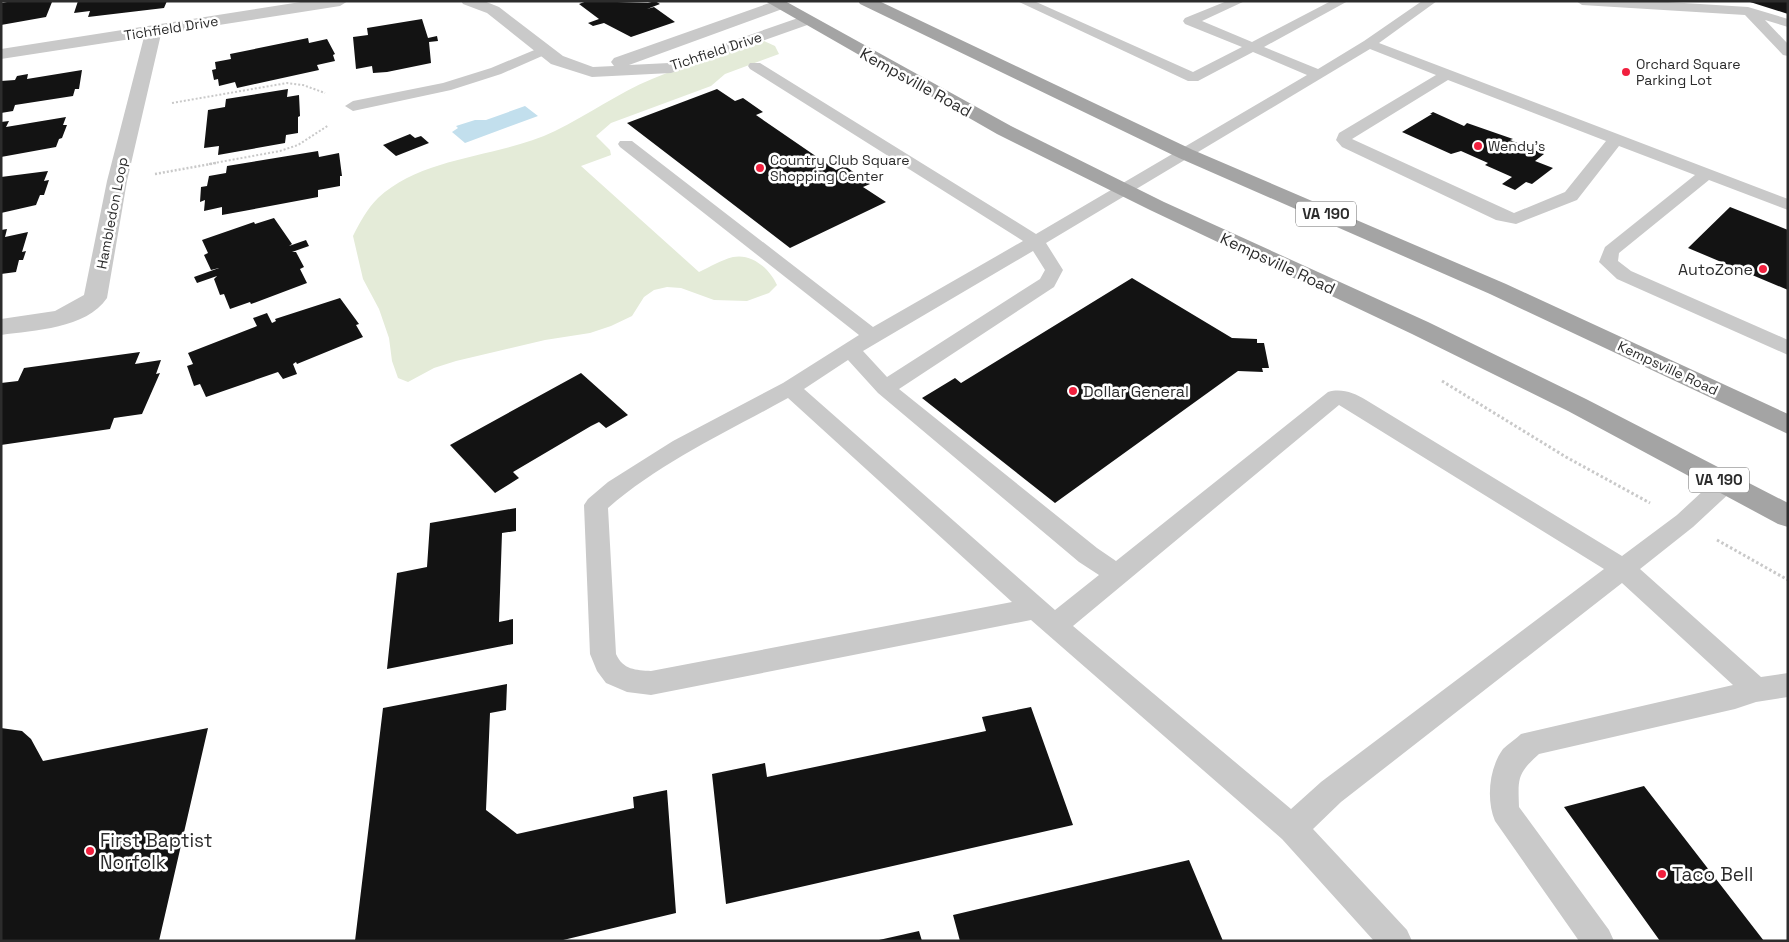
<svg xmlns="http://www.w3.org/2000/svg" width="1789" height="942" font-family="'Space Grotesk',sans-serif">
<rect width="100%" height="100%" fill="#fff"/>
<path fill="#e4ebd8" d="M764 41 775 46 779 54 725 74 711 86 611 123 596 136 610 150 611 155 581 166 699 272C710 267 721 260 733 257 752 253 770 269 777 285L769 293 747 301 714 300 681 288 667 287 654 290 644 297 632 316 611 326 590 333 545 340 456 361 434 368 408 382 398 378 392 361 389 338 379 309 363 279 353 236C360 222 367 209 378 198 424 155 500 158 555 131 588 115 618 93 652 79 688 64 727 54 764 41Z"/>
<path fill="#c2dfed" d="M525 106 538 116 465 143 452 132 458 128 456 126 475 120H486Z"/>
<path fill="#131313" d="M13 1 48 2H52L46 17 1 25V3Z
M78 1H167L164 8 88 17 90 11 74 13Z
M587 1 648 3 655 1 660 4 647 9 654 7 675 22 631 37 604 23 593 26 588 23 599 19 579 4Z
M1750 1H1788V14L1750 2Z
M422 19 428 38 437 36 438 41 429 42 431 63 387 72 373 73 372 66 356 69 353 37 368 35 367 28Z
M308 38 309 43 327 39 335 54 333 55 335 61 317 65 319 70 237 88 235 82 219 86 218 79 214 80 212 70 216 69 215 62 231 59 230 54Z
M82 70 79 89H75L73 96 15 105 13 111 1 113V81L15 80 17 76 28 74 27 79Z
M288 89 287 97 299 95 300 116 298 117V133L286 135 285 143 218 155 219 146 204 148 208 110 225 107 226 99Z
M717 89 735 101 743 98 763 112 756 115 836 170 845 166 870 184 863 187 886 202 790 248 627 123Z
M1433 112 1464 126 1467 123 1513 139 1510 140 1544 154 1535 161 1553 168 1532 184 1526 182 1515 190 1502 184 1512 177 1485 165 1488 163 1461 151 1451 154 1402 132 1432 114H1430Z
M66 117 63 125H67L62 138 59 139 56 147 1 157V122L9 121 6 127Z
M410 134 415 138 421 136 429 143 396 156 383 145Z
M318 151 319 157 339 153 342 176H340V186L318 190V197L222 215V207L204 211 205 200 200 202 201 187 207 186 209 176 226 173 227 166Z
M48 171 44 181 49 180 44 195H40L36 205 1 213V177Z
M1730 207 1788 230V290L1688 248Z
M274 218 292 244 289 246 306 240 309 246 292 252H296L304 267 300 269 307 283 251 304 250 302 230 309 224 294 220 295 214 279 217 276 197 283 194 277 219 268 211 270 204 255 208 253 202 240 254 222 255 224Z
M7 229 5 237 28 232 22 252 26 251 23 260H19L16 272 1 274V230Z
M1132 278 1232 338 1257 339V343H1264L1269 368H1262L1263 372 1238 371 1055 503 922 398 955 378 961 383Z
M340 298 359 324 356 325 363 337 297 364 296 362 293 364 297 374 283 379 278 372 206 397 200 384 194 386 187 366 193 364 188 353 257 326 253 318 267 313 272 323 276 321 275 319Z
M140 352 135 364 161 360 156 374 160 373 142 414 114 418 110 429 1 445V383L18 381 24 368Z
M581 373 628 415 606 428 599 422 591 426 513 472 519 478 495 493 450 445Z
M516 508V531L502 533 499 622 513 619V644L387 669 397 573 427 567 430 523Z
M507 684 506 710 490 713 486 810 517 834 634 808 633 797 667 790 676 913 559 941H355L383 708Z
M1031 707 1073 825 726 904 712 774 765 763 767 777 877 754 986 731 982 717Z
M1 728 22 731 31 739 43 761 208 728 159 941H1Z
M1644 786 1764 941H1660L1564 807Z
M1189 860 1223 941H960L953 915Z
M919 931 922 941H879V940Z"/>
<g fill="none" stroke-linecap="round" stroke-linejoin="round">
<path stroke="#c9c9c9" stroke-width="2" stroke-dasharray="2 2" stroke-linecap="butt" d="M172 103 287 83 303 85 325 93
M209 164 280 151 298 145 329 125"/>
<path stroke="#c9c9c9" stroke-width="2.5" stroke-dasharray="2 2" stroke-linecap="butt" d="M155 174 216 163"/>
<path stroke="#c9c9c9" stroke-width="3" stroke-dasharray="2.5 2.5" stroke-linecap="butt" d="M1442 381 1566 457 1650 503
M1717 540 1788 580"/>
<path fill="#c9c9c9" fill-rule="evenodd" d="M1017 1H1034L1193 72 1242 47 1185 24 1183 21 1185 18 1227 1H1245L1202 21 1252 42 1331 1H1348L1264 47 1318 69 1364 41 1422 1H1437L1379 43 1788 199V210L1709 180 1619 253 1618 261 1631 271 1788 340V355L1617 279 1599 262 1605 247 1695 175 1619 146 1577 200 1516 224 1496 220 1342 147 1336 140 1339 133 1436 75 1370 49 1046 243 1063 270 1054 287 899 389 1097 548 1116 561 1328 392C1342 388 1354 393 1366 400L1622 556 1677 515 1718 477 1726 474 1734 477 1737 483 1734 489 1693 527 1640 569 1761 677 1788 673V697L1756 702 1735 709 1539 754C1517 774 1518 778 1519 807L1609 930 1614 941H1579L1495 821C1486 800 1489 768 1503 749 1508 744 1516 739 1521 734L1733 685 1622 583 1341 802 1313 829 1407 930 1412 941H1374L1282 839 1031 620 651 695 627 692 606 683 597 671 590 654 584 505 588 499 608 482 673 441 783 383 859 335 620 147 618 144 620 141H632L873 327 1023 241 750 69 748 66 750 63H760L1036 234 1307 75 1253 52 1198 81H1188ZM1448 80 1606 141 1565 192 1514 213 1352 139ZM1033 251 1045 270 1040 279 887 377 863 351ZM848 360 878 393 1079 562 1099 575 1055 610 804 389ZM788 398 1012 602 651 671C636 670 623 670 616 654L608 508C661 462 727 432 788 398ZM1339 405 1604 569 1321 782 1291 809 1073 626Z
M1576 1H1652L1748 7 1788 19V27L1765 20 1788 44V56L1783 55 1745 15 1582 5Z
M544 46 551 50 549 53 501 74 451 90 353 111 345 106 353 101 443 83 491 68Z"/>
<path fill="#c9c9c9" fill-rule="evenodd" d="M307 1H348L340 6 161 34 127 181 107 298C86 329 34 330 1 335V319L55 311 84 295 107 181 144 37 1 59V49Z
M461 1H484L499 7 563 56 593 67 614 66 611 62 614 58 775 1 785 2 787 5 785 8 629 65 669 63 801 17H813L815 20 813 23 671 73 592 77 551 64 487 13 463 4Z"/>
<path fill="#a4a4a4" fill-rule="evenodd" d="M765 1H785L1011 126 1164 202 1428 322 1586 399 1788 503V527L1778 524 1568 411 1412 334 1150 210 997 134Z
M858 1H879L1193 150 1506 284 1788 414V434L1490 294 1179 158 860 4Z"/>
</g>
<g fill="#f1203e" stroke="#fff" stroke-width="2">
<circle cx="1626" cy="72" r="5"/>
<circle cx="1478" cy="146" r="5"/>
<circle cx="760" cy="168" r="5"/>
<circle cx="1763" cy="269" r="5"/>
<circle cx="1073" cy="391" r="5"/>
<circle cx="90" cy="851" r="5"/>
<circle cx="1662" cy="874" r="5"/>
</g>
<g text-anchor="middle" stroke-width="5" stroke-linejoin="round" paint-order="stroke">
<g font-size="14" fill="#2c2c2c" stroke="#fff">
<text transform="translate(171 28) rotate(-9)" y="5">Tichfield Drive</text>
<text transform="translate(716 51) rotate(-18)" y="5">Tichfield Drive</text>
<text transform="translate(112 213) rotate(-79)" y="5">Hambledon Loop</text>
<text transform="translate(1668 368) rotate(25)" y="5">Kempsville Road</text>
</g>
<g font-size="14" fill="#2c2c2c" stroke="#fff" text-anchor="start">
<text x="1636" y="69">Orchard Square<tspan x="1636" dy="16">Parking Lot</tspan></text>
<text x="1488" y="151">Wendy's</text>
<text x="770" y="165">Country Club Square<tspan x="770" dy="16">Shopping Center</tspan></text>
</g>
<g fill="#fff" stroke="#6b6b6b" stroke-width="1">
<rect x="1296" y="201.5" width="60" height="25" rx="4"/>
<rect x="1689" y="467.5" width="60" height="25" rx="4"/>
</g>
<g font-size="15" font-weight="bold" fill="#2c2c2c">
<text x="1326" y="219">VA 190</text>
<text x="1719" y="485">VA 190</text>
</g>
<g font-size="16" fill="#2c2c2c" stroke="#fff">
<text transform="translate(916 82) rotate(29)" y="6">Kempsville Road</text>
<text transform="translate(1278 263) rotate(25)" y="6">Kempsville Road</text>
</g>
<g font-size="16" fill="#2c2c2c" stroke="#fff" text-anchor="end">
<text x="1753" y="275">AutoZone</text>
<text x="1083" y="397" text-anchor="start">Dollar General</text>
</g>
<g font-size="19" fill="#2c2c2c" stroke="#fff" text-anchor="start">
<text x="100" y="847">First Baptist<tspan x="100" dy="22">Norfolk</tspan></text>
<text x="1672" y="881">Taco Bell</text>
</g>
</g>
<rect width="1789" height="942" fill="none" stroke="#2c2c2c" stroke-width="5"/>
</svg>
